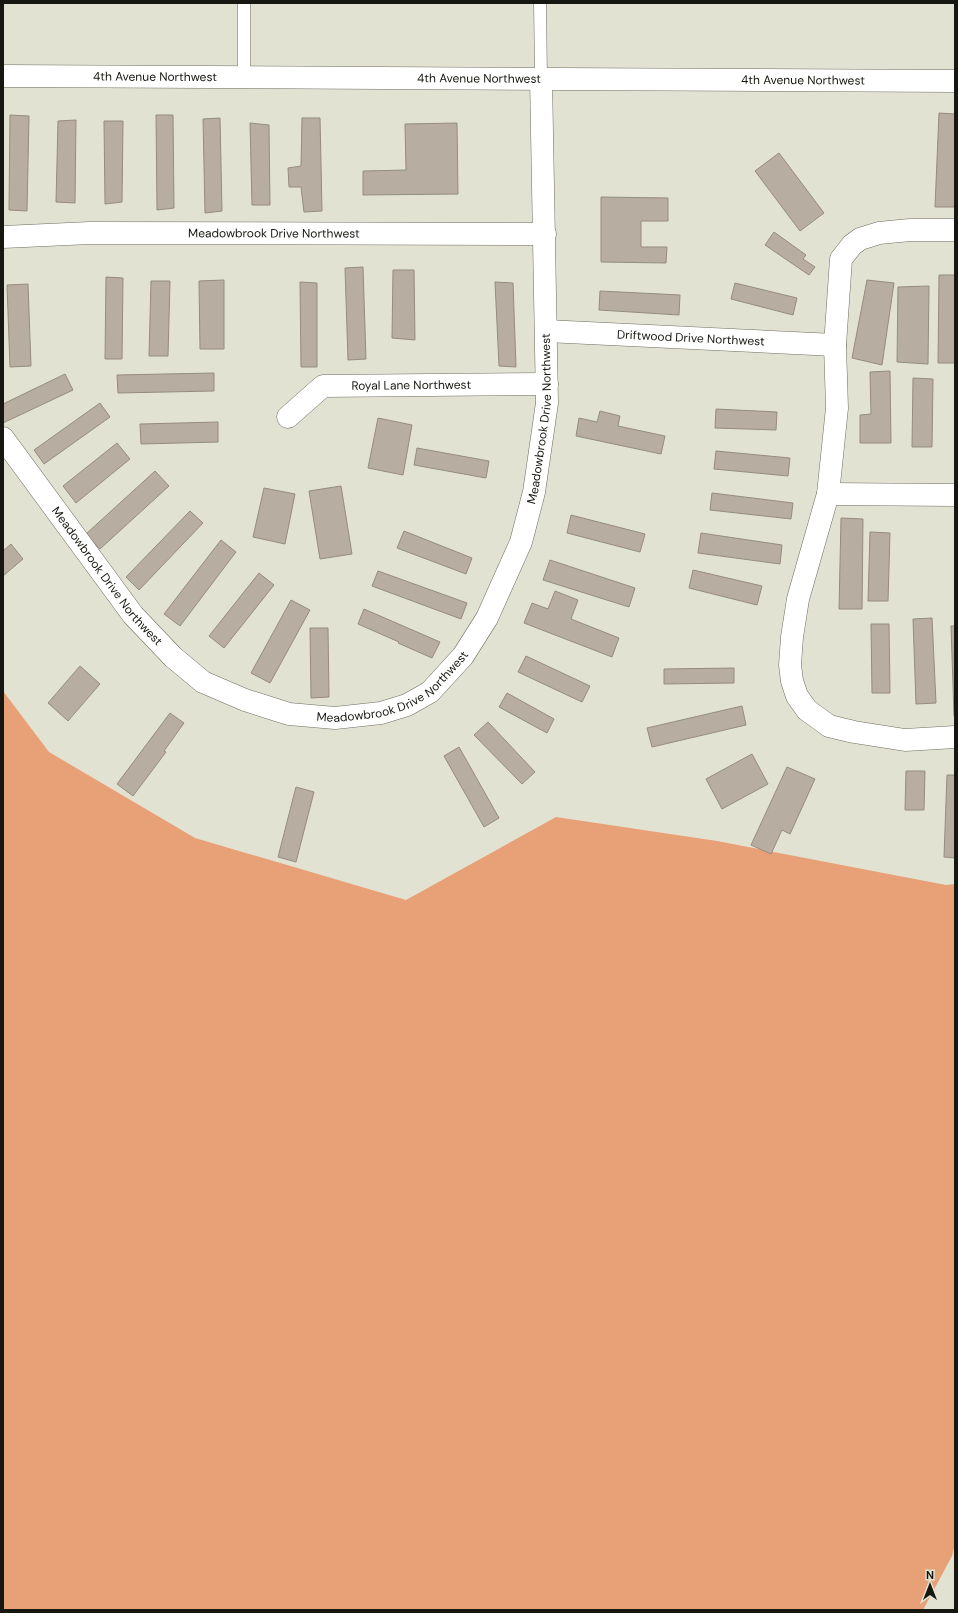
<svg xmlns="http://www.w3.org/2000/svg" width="958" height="1613" font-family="'DM Sans',sans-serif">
<rect width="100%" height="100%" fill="#e2e2d2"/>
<path fill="#e8a076" d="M3 691 49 752 195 838 406 900 556 817 717 841 946 885 955 884V1544L952 1556 923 1610H3Z"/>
<path fill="#b7aea1" stroke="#948c7f" d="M939 113 955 114V207H935Z
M10 115 29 116 27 211 9 210Z
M156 115H173L174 208 157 210Z
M220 118 222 211 205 213 203 119Z
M302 118H320L322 211 304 212 301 187H289L288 168 301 166Z
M76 120 75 203 56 202 58 121Z
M104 121H123L122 202 105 204Z
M250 123 269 125 270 205H252Z
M457 123 458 194 363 195V171L406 170 405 124Z
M779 153 824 213 800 231 755 171Z
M601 197 668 198V221H641V247H667L666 263 601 262Z
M774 232 806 255 803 259 815 267 809 275 765 245Z
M363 267 366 359 348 360 345 268Z
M393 270H414L415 340 392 338Z
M939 275H955V363H938Z
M106 277 123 278 122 359H105Z
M224 280V349H200L199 281Z
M867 280 894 283 882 365 852 358Z
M151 281H170L168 356H149Z
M300 282 317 283V367H301Z
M495 282 513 283 516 367 499 366Z
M735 283 797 298 793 315 731 299Z
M28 284 31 366 10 367 7 285Z
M929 286 928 364 897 362 898 287Z
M600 291 680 295 679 315 599 310Z
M890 371 891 443H860V415L871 414 870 372Z
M214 373V391L118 393 117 375Z
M65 374 73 390 3 423V404Z
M913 378 933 379 932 447H912Z
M100 403 110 417 44 464 34 450Z
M716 409 777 412 776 430 715 428Z
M600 411 620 416 618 426 665 436 661 454 576 436 579 418 597 422Z
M378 418 412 425 403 475 368 468Z
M218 422V442L141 444 140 424Z
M117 443 130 459 76 503 63 486Z
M417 448 489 461 486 478 414 465Z
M716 451 790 458 788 476 714 469Z
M155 471 169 486 100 549 86 534Z
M341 486 352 554 320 559 309 491Z
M264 488 295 494 285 544 253 537Z
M712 493 793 503 791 519 710 510Z
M190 511 203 523 139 590 126 577Z
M571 515 645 534 640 552 567 533Z
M841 518 863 519 862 609H839Z
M404 531 472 558 466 574 397 548Z
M870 532 890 533 888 601H868Z
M701 533 782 545 780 564 698 553Z
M221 540 236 552 180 626 164 614Z
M11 544 23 559 3 576V551Z
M550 560 635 588 629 607 543 580Z
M693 570 762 586 757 605 689 588Z
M378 571 467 603 461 619 372 586Z
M259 573 274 585 224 648 209 636Z
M555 591 578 600 571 619 619 638 612 657 524 623 532 603 548 609Z
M291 600 310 610 270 683 251 673Z
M364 609 440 642 432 658 398 643 399 642 358 624Z
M932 618 936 703 916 704 913 619Z
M871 624H889L890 693H872Z
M951 626H955V716H954Z
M310 628H328L329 697 311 698Z
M526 656 590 686 582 702 518 672Z
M80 666 100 684 68 721 48 703Z
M734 668V683L664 684V669Z
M507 693 554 719 547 733 499 707Z
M742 706 746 725 652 747 647 728Z
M170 713 184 723 164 751 166 752 133 796 117 784Z
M488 722 535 772 522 784 474 735Z
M459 747 499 818 484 827 444 756Z
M752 754 768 784 722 809 706 779Z
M787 767 815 779 790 834 782 830 771 854 751 845Z
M906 771H925L924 810H905Z
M947 775H955V858L944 857Z
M296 787 314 792 296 862 278 857Z"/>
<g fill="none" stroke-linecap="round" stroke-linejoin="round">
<defs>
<path id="service" d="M244 3V77
M540 3 541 78"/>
<g id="minor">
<path d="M955 230H910L879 233 860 239 852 245 841 259 835 345 837 408 828 494 798 599 792 637 790 665 792 681 797 696 807 710 829 726 854 732 905 740 955 737"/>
<path id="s1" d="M3 237 90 233 545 234"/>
<path id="s2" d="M546 331 835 345"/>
<path id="s3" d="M288 417 323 386 547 384"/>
<path id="s4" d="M3 438 133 615 173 657 203 682 245 700 289 714 335 718 381 713 407 705 430 692 463 656 487 618 521 542 534 492 547 403 541 78"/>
<path d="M828 494 955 495"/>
</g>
<g id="tertiary">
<path id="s5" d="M3 76 955 81"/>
</g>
</defs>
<use href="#service" stroke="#6e6d5f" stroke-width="13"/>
<use href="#minor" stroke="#6e6d5f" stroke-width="23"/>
<use href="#tertiary" stroke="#6e6d5f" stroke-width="23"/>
<use href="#service" stroke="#fff" stroke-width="12"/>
<use href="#minor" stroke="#fff" stroke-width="22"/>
<use href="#tertiary" stroke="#fff" stroke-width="22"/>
</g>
<g text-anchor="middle" stroke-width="3" stroke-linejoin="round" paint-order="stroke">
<g font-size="12" fill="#171711" stroke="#e2e2d2">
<text dy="4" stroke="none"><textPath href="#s5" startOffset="152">4th Avenue Northwest</textPath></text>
<text dy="4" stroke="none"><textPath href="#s5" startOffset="476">4th Avenue Northwest</textPath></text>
<text dy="4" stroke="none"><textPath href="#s5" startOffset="800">4th Avenue Northwest</textPath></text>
<text dy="4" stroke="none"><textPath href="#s1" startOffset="271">Meadowbrook Drive Northwest</textPath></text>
<text dy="4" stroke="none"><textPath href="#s2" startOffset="145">Driftwood Drive Northwest</textPath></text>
<text dy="4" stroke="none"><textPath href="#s3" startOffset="135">Royal Lane Northwest</textPath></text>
<text dy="4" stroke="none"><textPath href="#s4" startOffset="857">Meadowbrook Drive Northwest</textPath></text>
<text dy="4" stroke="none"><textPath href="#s4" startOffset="173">Meadowbrook Drive Northwest</textPath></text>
<text dy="4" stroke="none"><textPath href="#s4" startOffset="522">Meadowbrook Drive Northwest</textPath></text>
</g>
</g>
<rect width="958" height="1613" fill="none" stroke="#171711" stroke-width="8"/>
<g transform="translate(930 1585)" stroke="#e2e2d2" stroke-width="3" paint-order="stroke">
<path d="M0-3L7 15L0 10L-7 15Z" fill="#171711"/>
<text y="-6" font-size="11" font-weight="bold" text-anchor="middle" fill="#171711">N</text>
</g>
</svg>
